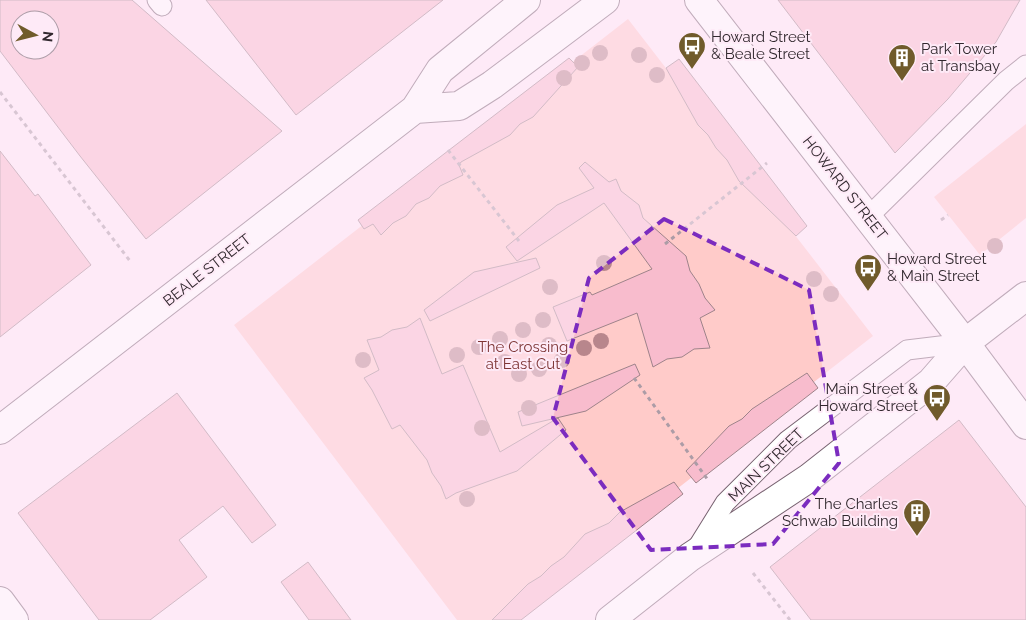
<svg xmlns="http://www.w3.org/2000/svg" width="1026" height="620" font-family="Raleway,sans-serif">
<rect width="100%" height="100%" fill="#feeaf7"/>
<path fill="#ffcbc9" d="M628 19 873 336 509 620H457L234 325Z
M1026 124V218L980 255 934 197Z"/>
<path fill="#f8bccd" stroke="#9e838a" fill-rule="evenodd" d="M0 0H132L282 131 146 239 80 156 0 51ZM20 20H50V50H20Z
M206 0H443L296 115Z
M778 0H1020L996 42 948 99 895 153Z
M569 58 578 67 533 117 520 124 510 135 461 162 459 165 463 175 440 186 429 198 416 204 406 216 393 223 381 235 373 224 364 229 358 220Z
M679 59 807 226 796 236 739 181 727 160 716 148 708 135 698 125 666 68Z
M0 151 35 196 38 194 91 265 0 337Z
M585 162 609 182 616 179 621 191 639 205 643 218 686 256 690 271 699 284 705 298 715 310 700 318 710 348 694 349 682 357 667 359 653 367 637 313 567 341 553 307 590 292 592 295 652 269 604 203 517 261 506 247 557 205 594 188 579 168Z
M536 258 540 268 430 321 424 310 474 272Z
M420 318 442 374 463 365 500 452 558 418 566 430 517 471 456 493 446 499 441 486 432 473 427 460 400 425 392 429 372 390 364 378 379 370 367 340 381 337 392 330 407 327Z
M635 364 640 375 586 411 522 426 518 412Z
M807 373 818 388 696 483 686 471 729 426 742 419 752 409Z
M177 393 276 525 252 543 223 506 179 540 207 577 150 620H99L18 513Z
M959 420 1026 507V620H811L770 567Z
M674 482 683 494 521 620H492L528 584 541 576 551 566 564 557 585 534 609 523 620 512Z
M308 562 351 620H309L281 582Z"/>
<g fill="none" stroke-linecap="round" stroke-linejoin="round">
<defs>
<path id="lane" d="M157 0 162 6
M867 218 1006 81 1026 65
M697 548 725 503 788 440 907 350 965 343"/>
<path id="secondary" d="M699 0 965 343 1026 425
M415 109 459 106 492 85 605 0
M0 430 415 109 440 70 526 0
M0 601 14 620
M610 620 690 557 809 478 931 382 965 343 1026 296"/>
</defs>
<use href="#lane" stroke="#776270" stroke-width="21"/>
<use href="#secondary" stroke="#776270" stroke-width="30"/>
<path stroke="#ac9ca6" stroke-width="3" stroke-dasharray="4 4" stroke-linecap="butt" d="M0 92 130 261
M448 150 519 241
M941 220 948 215
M665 244 767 163
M634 378 708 480
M753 573 790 620"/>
<use href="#lane" stroke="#fff" stroke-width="19"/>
<use href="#secondary" stroke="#fff" stroke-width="28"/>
</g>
<g fill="#b8868c">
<circle cx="600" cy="53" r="8"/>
<circle cx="639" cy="55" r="8"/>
<circle cx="582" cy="63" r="8"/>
<circle cx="657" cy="75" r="8"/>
<circle cx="564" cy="78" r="8"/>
<circle cx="995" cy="246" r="8"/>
<circle cx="604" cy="263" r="8"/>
<circle cx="814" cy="279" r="8"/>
<circle cx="550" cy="287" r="8"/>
<circle cx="831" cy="294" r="8"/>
<circle cx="543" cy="320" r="8"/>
<circle cx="523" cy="330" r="8"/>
<circle cx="500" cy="339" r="8"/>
<circle cx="601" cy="341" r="8"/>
<circle cx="549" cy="345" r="8"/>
<circle cx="479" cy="347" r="8"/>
<circle cx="584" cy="348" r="8"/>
<circle cx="457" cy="355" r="8"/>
<circle cx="363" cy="360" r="8"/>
<circle cx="562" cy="360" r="8"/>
<circle cx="505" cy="362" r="8"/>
<circle cx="539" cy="369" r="8"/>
<circle cx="519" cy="374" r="8"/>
<circle cx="529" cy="408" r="8"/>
<circle cx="482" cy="428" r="8"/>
<circle cx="467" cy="499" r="8"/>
</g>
<path d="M0 0H1026V620H0ZM664 219 809 290 839 463 773 544 651 550 553 418 589 278Z" fill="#feeaf7" fill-opacity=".55" fill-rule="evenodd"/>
<path fill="none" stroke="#7b2cbf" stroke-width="4" stroke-dasharray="10 6" stroke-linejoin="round" d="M664 219 809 290 839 463 773 544 651 550 553 418 589 278Z"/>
<defs>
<symbol id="bus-pin" viewBox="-11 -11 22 30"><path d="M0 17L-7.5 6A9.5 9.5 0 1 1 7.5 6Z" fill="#705b2b" stroke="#feeaf7"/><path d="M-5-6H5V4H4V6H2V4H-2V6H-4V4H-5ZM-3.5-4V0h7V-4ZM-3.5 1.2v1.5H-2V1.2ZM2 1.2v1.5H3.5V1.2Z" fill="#fff"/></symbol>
<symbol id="building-pin" viewBox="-11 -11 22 30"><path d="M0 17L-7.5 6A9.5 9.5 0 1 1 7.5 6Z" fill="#705b2b" stroke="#feeaf7"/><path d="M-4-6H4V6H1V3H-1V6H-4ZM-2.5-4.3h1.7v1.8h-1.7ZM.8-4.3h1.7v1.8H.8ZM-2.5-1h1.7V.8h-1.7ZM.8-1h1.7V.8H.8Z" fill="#fff"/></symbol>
</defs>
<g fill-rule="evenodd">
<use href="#bus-pin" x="676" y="30" width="32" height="43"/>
<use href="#building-pin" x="886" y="42" width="32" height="43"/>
<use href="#bus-pin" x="852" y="252" width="32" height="43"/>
<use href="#bus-pin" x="921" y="382" width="32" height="43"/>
<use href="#building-pin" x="901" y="497" width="32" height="43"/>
</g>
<g text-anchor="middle" stroke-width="4" stroke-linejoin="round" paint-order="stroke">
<g font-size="15" fill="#31282e" stroke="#feeaf7" text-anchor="start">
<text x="711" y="42">Howard Street<tspan x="711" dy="17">&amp; Beale Street</tspan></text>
<text x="921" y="54">Park Tower<tspan x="921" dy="17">at Transbay</tspan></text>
<text x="887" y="264">Howard Street<tspan x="887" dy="17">&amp; Main Street</tspan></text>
<text x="918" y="394" text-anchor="end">Main Street &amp;<tspan x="918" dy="17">Howard Street</tspan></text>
<text x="898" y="509" text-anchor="end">The Charles<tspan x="898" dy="17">Schwab Building</tspan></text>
</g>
<g font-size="15" fill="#31282e" stroke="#feeaf7">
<text transform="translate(845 188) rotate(52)" y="5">HOWARD STREET</text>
<text transform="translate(207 270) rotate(-38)" y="5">BEALE STREET</text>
<text transform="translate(766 465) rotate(-44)" y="5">MAIN STREET</text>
</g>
<g font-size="15" fill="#7e3535" stroke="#feeaf7">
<text x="523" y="352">The Crossing<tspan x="523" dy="17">at East Cut</tspan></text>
</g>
</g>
<g transform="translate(35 35) rotate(97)"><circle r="24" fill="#feeaf7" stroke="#ac9ca7"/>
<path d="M0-4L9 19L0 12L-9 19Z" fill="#705b2b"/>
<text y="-8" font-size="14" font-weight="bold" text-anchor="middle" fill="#31282e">N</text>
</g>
</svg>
